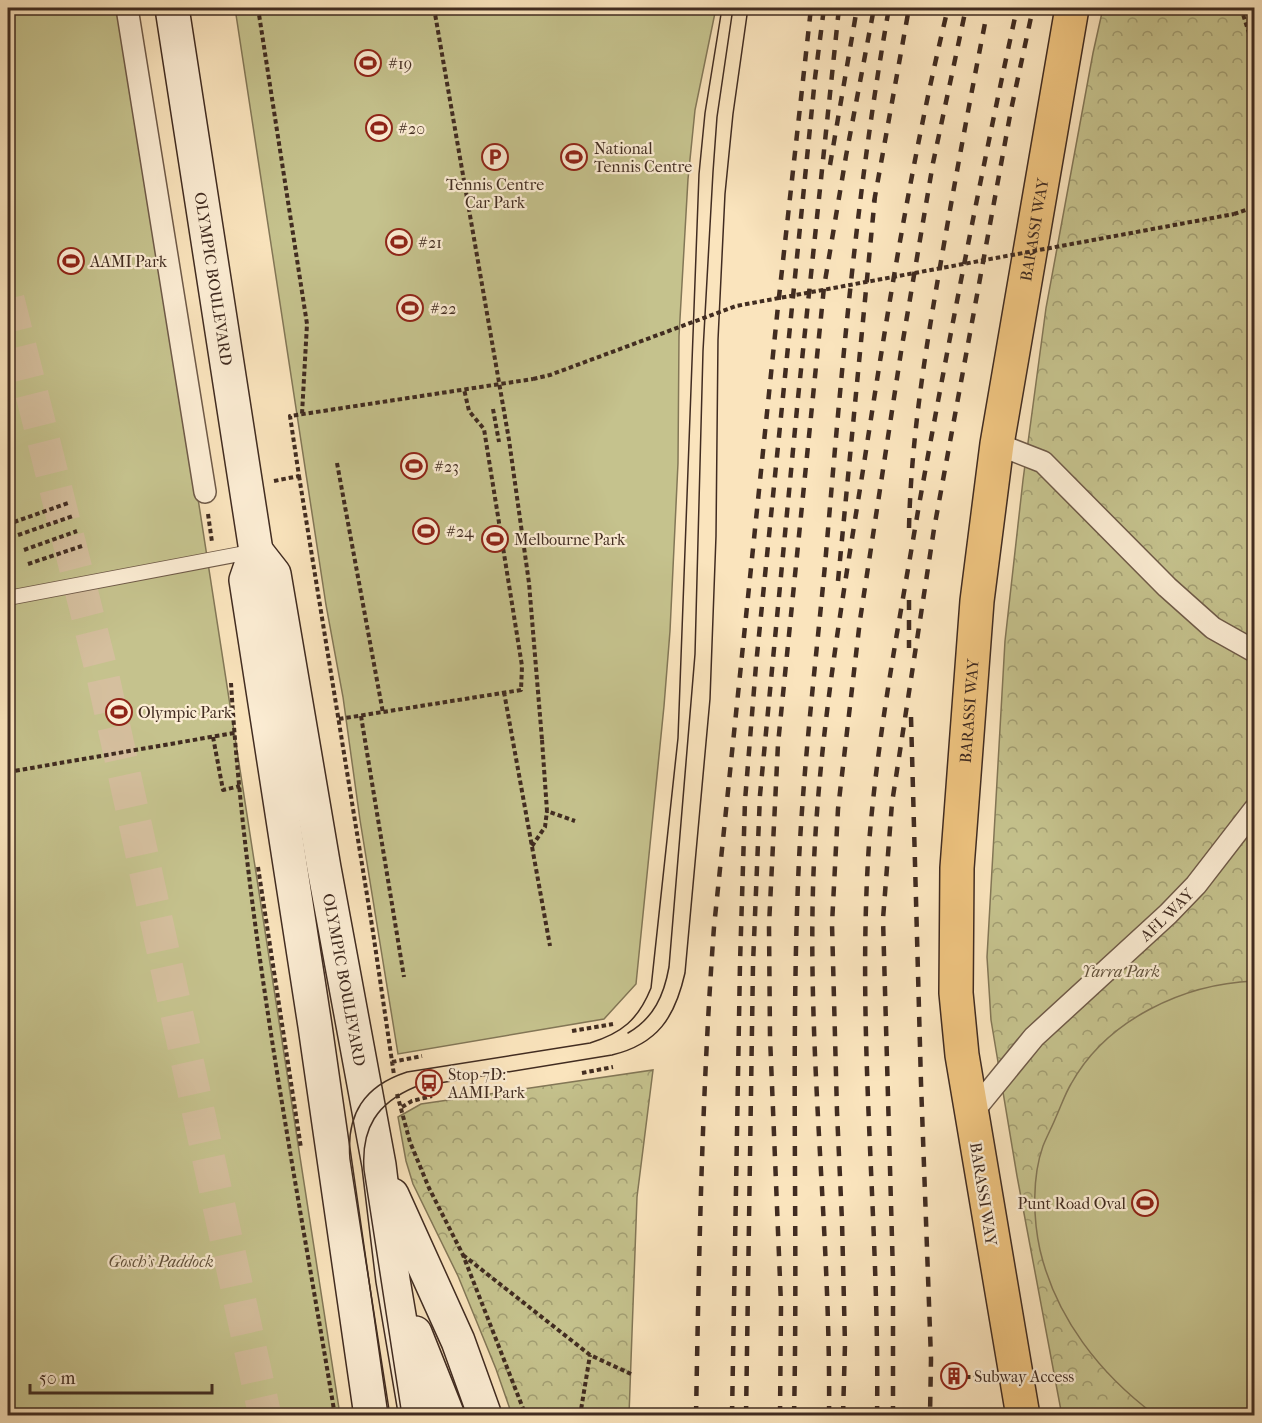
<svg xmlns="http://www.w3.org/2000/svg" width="1262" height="1423" font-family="'IM FELL French Canon',serif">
<defs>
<pattern id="park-crowns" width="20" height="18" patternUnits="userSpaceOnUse" patternTransform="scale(1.5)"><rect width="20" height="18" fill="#c5c28d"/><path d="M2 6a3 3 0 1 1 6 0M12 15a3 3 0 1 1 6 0" fill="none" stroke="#a29e73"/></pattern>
</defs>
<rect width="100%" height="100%" fill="#fae4bd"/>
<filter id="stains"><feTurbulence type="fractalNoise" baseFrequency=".00333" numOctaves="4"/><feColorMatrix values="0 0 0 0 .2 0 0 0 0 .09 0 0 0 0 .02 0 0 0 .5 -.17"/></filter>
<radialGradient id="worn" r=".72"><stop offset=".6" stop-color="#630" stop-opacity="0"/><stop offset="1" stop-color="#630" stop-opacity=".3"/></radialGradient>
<path fill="url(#park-crowns)" stroke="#837757" stroke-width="1.5" d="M1103 8H1254V1415L1062 1416 1017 1176 991 1020 987 957 1005 641 1023 480 1046 308 1093 53Z
M653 1070 637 1197 629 1415H512L496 1369 458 1276 413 1184 406 1161 398 1117 421 1104Z"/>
<path fill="#c5c28d" stroke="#837757" stroke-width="1.5" d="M8 8H122L340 1415H8Z
M235 8H716L695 110 688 179 679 336 678 463 670 631 664 706 636 984 604 1019 398 1054 360 820 343 697 326 605Z
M1254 981V1415H1155C1100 1374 1056 1318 1040 1250 1033 1218 1032 1177 1043 1146 1047 1136 1052 1127 1056 1117 1061 1106 1065 1094 1071 1084 1107 1019 1184 984 1254 981Z"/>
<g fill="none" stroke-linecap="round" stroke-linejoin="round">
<path stroke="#d5bf9e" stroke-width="33" stroke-dasharray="33 16" stroke-linecap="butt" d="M8 299 103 677 265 1416"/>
<defs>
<path id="service" d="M8 598 256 551"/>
<g id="pedestrian">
<path d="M127 8 205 492"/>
<path d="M997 444 1043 462 1167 587 1213 628 1254 651"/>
<path id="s1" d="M971 1114 1034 1037 1168 914 1196 885 1254 810"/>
</g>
<g id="secondary">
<path id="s2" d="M172 8 256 551 246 580 315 1026 371 1416"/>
<path id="s3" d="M256 551 274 574 324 868 379 1165 393 1280 416 1416"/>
<path d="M392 1195 458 1341 485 1416"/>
<path d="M415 1333 448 1416"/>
</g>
<g id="primary">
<path id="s4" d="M1023 1416 962 1055 956 993 957 868 977 601 997 444 1072 8"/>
</g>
</defs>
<use href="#service" stroke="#6f5a48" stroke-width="16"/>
<use href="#pedestrian" stroke="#6f5a48" stroke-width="24"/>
<use href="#secondary" stroke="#412c21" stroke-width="36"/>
<use href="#primary" stroke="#412c21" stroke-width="36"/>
<path stroke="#412c21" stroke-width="4" stroke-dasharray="4.5 3" stroke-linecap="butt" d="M258 8 307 324 302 414
M1241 8 1254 49
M1234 214 1254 207
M493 409 499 442
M337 463 383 713
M299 476 373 932 394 1075
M274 481 299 476 290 416 533 379
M208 514 212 542
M14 522 68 503
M18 535 73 516
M24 550 77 531
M28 564 82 546
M231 683C246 929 295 1173 335 1416
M504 692 550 946
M361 716 404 977
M339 719 521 690 522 666 484 429 469 411 464 389
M213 737 223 790 240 786
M542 740 547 811 575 821
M8 772 234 733
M532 846 545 827 547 811
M258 867 301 1148
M572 1031 613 1024
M392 1062 422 1056
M582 1073 613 1067
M397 1094 410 1142 429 1188 463 1255 526 1416
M402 1107 412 1101 432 1096
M463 1255 590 1355 631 1374
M966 1377H979
M580 1416 590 1355"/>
<use href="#service" stroke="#fcedd4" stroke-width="14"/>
<use href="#pedestrian" stroke="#fcedd4" stroke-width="21"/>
<use href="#secondary" stroke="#fcedd4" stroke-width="33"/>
<use href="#primary" stroke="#edc27e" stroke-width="33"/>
<path stroke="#412c21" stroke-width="1.5" d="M628 1033C654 1018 664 995 669 967L695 654 703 351 713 172 717 117 733 8
M390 1416 350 1159C346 1114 364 1086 407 1072L590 1043C622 1033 638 1020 651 988L678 738 699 174 705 113 722 8
M402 1416 364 1170C361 1128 377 1103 415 1087L612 1055C658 1044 675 1017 685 973L710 699 716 536 718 340 725 194 733 114 748 8"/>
<path stroke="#412c21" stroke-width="4.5" stroke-dasharray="10 10" stroke-linecap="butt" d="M830 165 857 8
M874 202 909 8
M909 528C911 440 925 353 940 267 955 180 971 94 988 8
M838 581 875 196
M909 600V648
M911 717 921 1083 931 1359 930 1416
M696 1416C699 1253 702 1090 714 927L778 306 811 8
M732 1416 740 963 745 801 756 665 815 78 824 8
M746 1416 753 964 760 795 798 398 839 8
M780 1416 781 1304 770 1037 769 925 778 744 824 287 846 156 874 8
M794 1416C798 1238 791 1060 798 883 802 777 815 670 825 565 841 378 856 192 889 8
M829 1416C831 1239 808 1064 813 888 817 748 841 608 863 470 887 315 911 160 948 8
M843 1416 845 1344 842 1221 837 1112 832 924 838 809 860 620 901 352 933 163 966 8
M877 1416C880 1225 856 1035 869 844 878 730 900 618 919 505 949 339 981 173 1017 8
M893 1416V1275L883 919 892 803 934 529 1011 110 1033 8"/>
<path stroke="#412c21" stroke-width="4" stroke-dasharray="4.5 3" stroke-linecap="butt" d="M434 8 509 440 529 583 542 740
M533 379 550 375 736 306 1234 214"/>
</g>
<defs>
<symbol id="stadium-ring" viewBox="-11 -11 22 22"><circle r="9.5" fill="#fcedd4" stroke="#8f2418" stroke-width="1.5"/><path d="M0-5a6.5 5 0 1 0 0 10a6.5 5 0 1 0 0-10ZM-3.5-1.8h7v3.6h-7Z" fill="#8f2418"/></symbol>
<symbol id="parking-ring" viewBox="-11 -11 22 22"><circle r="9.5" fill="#fcedd4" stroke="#8f2418" stroke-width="1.5"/><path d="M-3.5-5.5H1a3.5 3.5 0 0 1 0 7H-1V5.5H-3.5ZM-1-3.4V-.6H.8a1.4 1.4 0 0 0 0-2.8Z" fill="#8f2418"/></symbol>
<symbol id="bus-ring" viewBox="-11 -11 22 22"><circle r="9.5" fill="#fcedd4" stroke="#8f2418" stroke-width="1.5"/><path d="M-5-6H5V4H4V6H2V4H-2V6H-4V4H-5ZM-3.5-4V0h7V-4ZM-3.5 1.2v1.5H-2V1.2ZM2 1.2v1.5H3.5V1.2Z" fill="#8f2418"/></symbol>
<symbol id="building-ring" viewBox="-11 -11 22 22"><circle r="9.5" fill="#fcedd4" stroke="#8f2418" stroke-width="1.5"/><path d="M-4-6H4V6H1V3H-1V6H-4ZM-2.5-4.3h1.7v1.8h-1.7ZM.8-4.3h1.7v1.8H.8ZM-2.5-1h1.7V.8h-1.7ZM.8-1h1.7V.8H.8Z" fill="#8f2418"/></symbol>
</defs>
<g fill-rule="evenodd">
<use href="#stadium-ring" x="353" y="48" width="30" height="30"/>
<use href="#stadium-ring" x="364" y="113" width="30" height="30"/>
<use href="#parking-ring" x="480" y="142" width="30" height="30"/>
<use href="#stadium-ring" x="559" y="142" width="30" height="30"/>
<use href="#stadium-ring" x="384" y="227" width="30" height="30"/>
<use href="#stadium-ring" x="56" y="246" width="30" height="30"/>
<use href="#stadium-ring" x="395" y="293" width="30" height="30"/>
<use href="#stadium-ring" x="399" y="451" width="30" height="30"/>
<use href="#stadium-ring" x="411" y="516" width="30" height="30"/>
<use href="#stadium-ring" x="480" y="524" width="30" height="30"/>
<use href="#stadium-ring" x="104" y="697" width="30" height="30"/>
<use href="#bus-ring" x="414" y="1068" width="30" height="30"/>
<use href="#stadium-ring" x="1130" y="1188" width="30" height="30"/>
<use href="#building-ring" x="939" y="1361" width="30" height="30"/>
</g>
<g text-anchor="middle" stroke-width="4.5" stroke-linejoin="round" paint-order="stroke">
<g font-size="16" fill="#412c21" stroke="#fcedd4" text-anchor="start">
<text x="388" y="69">#19</text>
<text x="398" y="134">#20</text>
<text x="594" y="154">National<tspan x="594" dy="18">Tennis Centre</tspan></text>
<text x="495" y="190" text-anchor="middle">Tennis Centre<tspan x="495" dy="18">Car Park</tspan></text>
<text x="418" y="248">#21</text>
<text x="90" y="267">AAMI Park</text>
<text x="430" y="314">#22</text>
<text x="434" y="472">#23</text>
<text x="446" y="537">#24</text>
<text x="514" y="545">Melbourne Park</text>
<text x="138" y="718">Olympic Park</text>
<text x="448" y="1080">Stop 7D:<tspan x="448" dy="18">AAMI Park</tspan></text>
<text x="1126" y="1209" text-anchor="end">Punt Road Oval</text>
<text x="974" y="1382">Subway Access</text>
</g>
<g font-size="16" fill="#412c21" stroke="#fcedd4">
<text dy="6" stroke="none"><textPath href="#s4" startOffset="1197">BARASSI WAY</textPath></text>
<text dy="6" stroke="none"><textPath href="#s2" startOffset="274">OLYMPIC BOULEVARD</textPath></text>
<text dy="6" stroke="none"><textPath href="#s4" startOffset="711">BARASSI WAY</textPath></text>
<text dy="6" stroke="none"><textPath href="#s1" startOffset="280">AFL WAY</textPath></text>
<text dy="6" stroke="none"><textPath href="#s3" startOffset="441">OLYMPIC BOULEVARD</textPath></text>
<text transform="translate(984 1194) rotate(81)" y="6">BARASSI WAY</text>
</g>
<g font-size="16" font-style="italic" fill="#62523c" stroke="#fcedd4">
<text x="1121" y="977">Yarra Park</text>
<text x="161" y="1267">Gosch's Paddock</text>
</g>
</g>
<rect width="1262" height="1423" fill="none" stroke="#fae4bd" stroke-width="30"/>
<rect x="9" y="9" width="1244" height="1405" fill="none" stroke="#412c21" stroke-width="3"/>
<rect x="15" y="15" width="1232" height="1393" fill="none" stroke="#412c21" stroke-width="1.5"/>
<path d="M30 1384v9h182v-9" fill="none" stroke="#412c21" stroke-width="3"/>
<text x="39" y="1384" font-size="18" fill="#412c21" stroke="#fcedd4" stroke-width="4.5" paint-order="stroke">50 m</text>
<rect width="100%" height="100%" filter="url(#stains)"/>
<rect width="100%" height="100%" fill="url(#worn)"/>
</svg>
